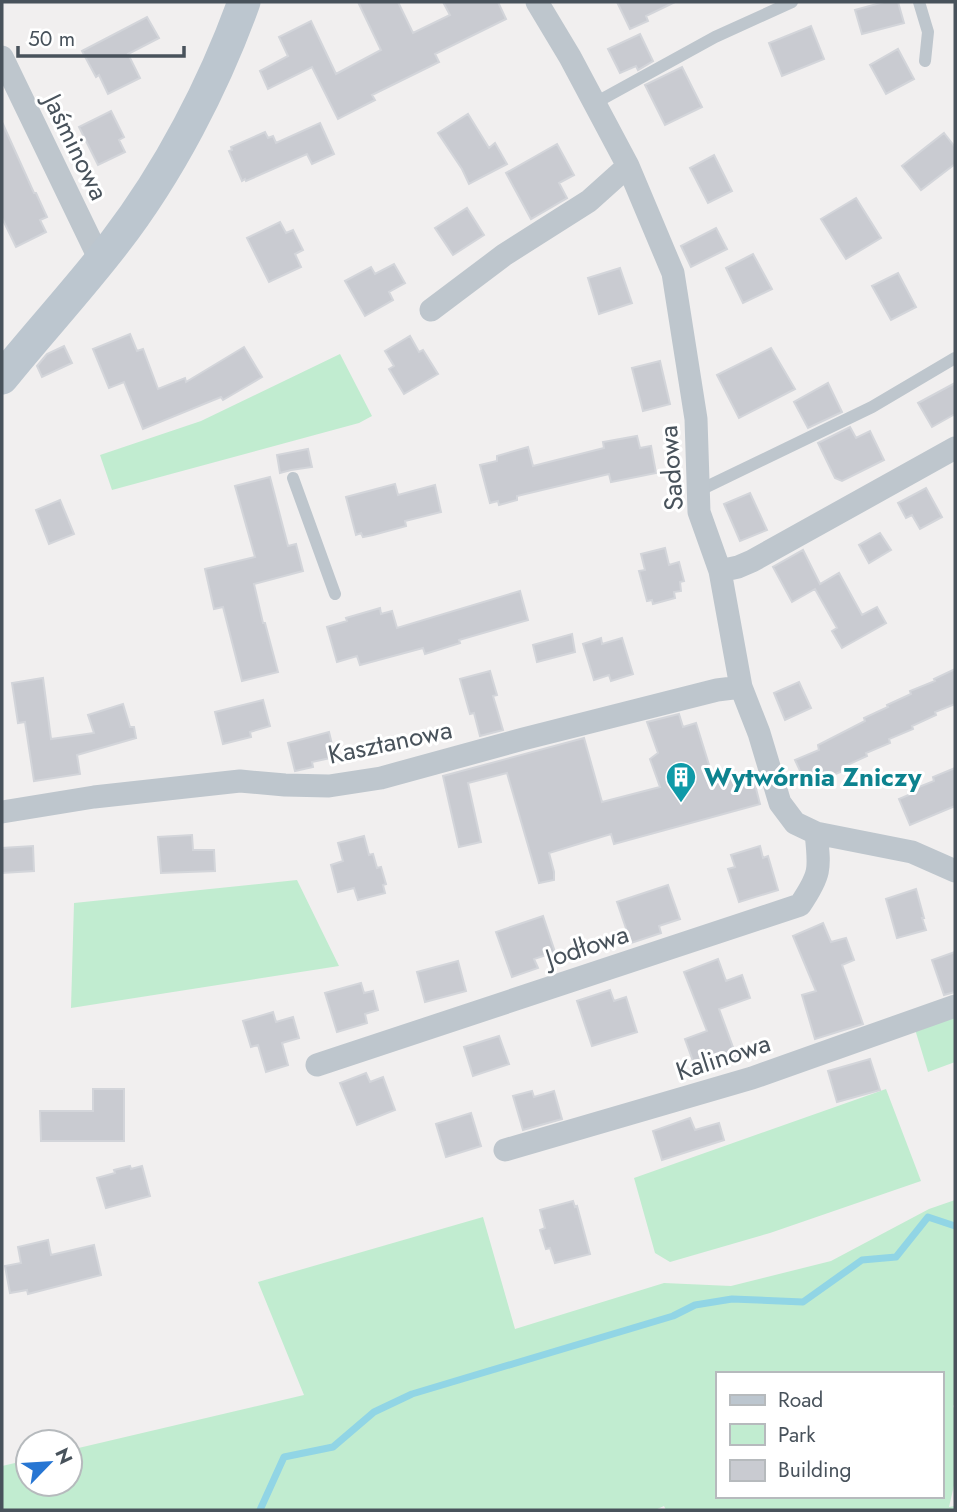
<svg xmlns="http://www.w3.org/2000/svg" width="957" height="1512" font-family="Jost,sans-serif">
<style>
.green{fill:#c1ecd0;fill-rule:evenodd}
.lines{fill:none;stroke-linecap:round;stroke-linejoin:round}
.stream{stroke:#91d5e5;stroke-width:7}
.building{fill:#c9cbd1;stroke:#d3d5da;stroke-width:2}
.lane{stroke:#bec6cd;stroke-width:12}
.street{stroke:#bec6cd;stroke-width:23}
.secondary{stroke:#bcc6cf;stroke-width:33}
.labels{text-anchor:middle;stroke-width:6;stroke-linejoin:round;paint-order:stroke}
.street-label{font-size:26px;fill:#48525b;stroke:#fff}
.culture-label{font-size:26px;font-weight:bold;fill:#0d838f;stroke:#fff;text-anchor:start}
</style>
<rect width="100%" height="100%" fill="#f1efef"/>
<path class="green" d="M340,354L372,416L359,423L112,490L100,455L201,421Z
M297,880L339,966L71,1008L74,903Z
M955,1011V1062L928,1072L914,1026Z
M886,1089L921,1181L770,1233L670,1262L655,1253L634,1178Z
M955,1200V1404L953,1406L955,1410V1481L949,1507L955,1506V1510H666L664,1506L655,1510H2V1466L28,1460V1484H70V1450L304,1395L258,1282L483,1217L515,1329L664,1283L731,1286L831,1261L929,1209ZM717,1374H941V1496H717Z"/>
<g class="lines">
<path class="stream" d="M260,1510L284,1457L333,1447L374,1412L412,1394L673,1316L695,1305L732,1299L803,1302L862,1260L896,1257L928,1217L955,1226"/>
</g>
<path class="building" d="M358,2H398L413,33L450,15L443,2H498L506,19L435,54L439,62L372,95L375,100L338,119L312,67L268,89L260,71L288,56L279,37L311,21L336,74L381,50Z
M617,2H675L646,16L648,21L630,29Z
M884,2H898L904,23L862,34L855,10Z
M147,17L159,38L128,54L140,78L108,94L99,75L96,77L82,51Z
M811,26L824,59L782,76L769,43Z
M640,34L653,61L638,70L636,66L620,73L608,49Z
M898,49L914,79L886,94L870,65Z
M682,67L702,107L665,125L645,85Z
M111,111L124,137L119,140L125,152L98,165L79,127Z
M468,114L489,148L495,143L507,164L469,184L462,169L438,133Z
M2,122L34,193H36L47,217L40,220L46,232L16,247L2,218Z
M320,123L334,154L312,164L307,154L246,181L245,179L242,181L229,151L232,150L231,147L265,132L268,138L273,136L276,143Z
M944,133L955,147V164L921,190L902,166Z
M557,144L574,175L559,183L567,198L531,219L506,173Z
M714,155L732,191L708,203L690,168Z
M856,198L881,238L846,259L821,219Z
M467,208L484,235L453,255L435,228Z
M280,222L286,233L293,230L303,250L295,254L301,267L269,282L247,238Z
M716,228L727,249L691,267L681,246Z
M753,254L772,289L743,303L726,268Z
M394,264L405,283L389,292L393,300L365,316L345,281L371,267L375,274Z
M620,268L632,303L599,314L588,278Z
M898,273L916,307L891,320L872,286Z
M130,334L137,351L143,349L158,389L185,378L186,382L244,347L262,377L223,400L221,397L143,429L124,382L109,388L93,349Z
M410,336L419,352L423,350L438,374L404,394L389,369L394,366L385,351Z
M64,346L72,363L42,377L37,366L47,354Z
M771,348L795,389L739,418L717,375Z
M660,361L670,404L643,411L632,368Z
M828,383L842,412L808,428L794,402Z
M955,383V414L932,427L918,403Z
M850,427L856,438L870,431L884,460L842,481L835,478L818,443Z
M637,436L640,448L651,446L656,473L611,482L609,474L517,496V500L499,505L498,501L490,503L480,465L497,461V456L528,447L533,466L604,448L603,442Z
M308,449L312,467L291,470L280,473L277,455Z
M270,477L288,546L296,544L303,571L254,584L263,623H265L278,672L242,681L223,607L214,609L205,569L255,557L235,486Z
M395,484L398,495L435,485L441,512L405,521L406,526L373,535L363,537L361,533L356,535L346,497Z
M926,488L942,517L920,529L912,515L906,518L898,503Z
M750,493L767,530L740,541L724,504Z
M60,500L74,534L49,544L36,510Z
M880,533L891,550L869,563L859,545Z
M665,548L669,565L679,562L684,581L680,582L681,591L674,592L675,598L653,604L652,600L647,601L639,571L645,570L641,554Z
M803,550L820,584L839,573L862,615L877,607L886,623L842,648L832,631L837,628L815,589L792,602L773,567Z
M520,591L528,620L459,640L460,643L425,654L423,648L360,665L357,656L337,662L327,627L347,621L346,618L380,608L381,614L392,611L397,628Z
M572,634L575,652L537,662L533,645Z
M601,638L602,644L622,638L633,674L611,681L609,675L594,680L583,644Z
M955,669V704L935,712L936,715L912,726L913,729L889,739L890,743L866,753L867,756L843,767L845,770L807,786L795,760L819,750L818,745L865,721L864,718L888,707L887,705L911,694L910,691L935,681L934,679Z
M490,671L497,695L493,696L503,730L480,736L474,713L470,714L460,679Z
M43,678L51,739L94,733L88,715L123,704L130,727H134L136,738L77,755L80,774L34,781L25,722L18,723L12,683Z
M799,682L811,708L785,720L774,693Z
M263,700L270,726L250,732L251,737L223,744L215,712Z
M679,714L683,727L696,723L714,781L740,774L741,776L752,773L760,804L614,844L611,834L549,853L554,872V880L539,883L507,773L468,783L481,842L459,847L443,776L584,738L602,802L660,787L650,759L658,753L647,722Z
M329,732L335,757L312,762L313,767L295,771L288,743Z
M955,768V806L910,825L899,799L911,794L909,791L934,781L933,777Z
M192,835L193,850H214L215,871L161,873L158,837Z
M364,836L369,855L373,854L377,868L381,867L386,884L383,885L385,893L358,900L354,888L338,892L331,865L343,861L338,843Z
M33,846L34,871L2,873V848Z
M760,846L763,858L768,856L778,890L739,902L728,869L735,867L731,855Z
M668,885L680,919L659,926L661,933L631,943L617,902Z
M916,889L924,918H922L926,930L897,938L886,899Z
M543,916L555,952L534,959L538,968L512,977L496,932Z
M823,923L831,942L846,938L854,960L842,965L863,1024L815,1039L802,995L816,991L793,936Z
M955,952V992L944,995L932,960Z
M718,959L726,981L742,975L750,998L719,1009L738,1061L698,1075L685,1039L707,1031L684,972Z
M458,961L466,991L425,1002L417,972Z
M361,983L364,993L373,991L378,1010L365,1014L367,1023L337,1032L325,993Z
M610,990L614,1001L626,997L637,1032L592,1046L577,1001Z
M273,1012L276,1022L293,1017L299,1038L282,1043L288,1065L266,1072L258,1045L251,1047L243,1021Z
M499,1036L509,1064L473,1076L464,1047Z
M870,1059L880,1090L837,1102L828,1071Z
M366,1073L370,1082L383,1077L395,1110L357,1125L340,1083Z
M93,1089H124V1141H41L40,1111H93Z
M532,1091L534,1097L554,1091L562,1119L523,1130L513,1096Z
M471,1113L481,1146L446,1157L436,1124Z
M690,1118L695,1130L719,1123L724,1140L662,1160L653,1131Z
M130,1166L131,1169L142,1166L150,1196L106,1208L97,1178L115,1173L114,1170Z
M573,1201L575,1207L577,1206L590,1254L555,1263L550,1248L546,1249L540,1230L545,1228L540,1210Z
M48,1240L51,1255L94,1245L101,1275L28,1294L27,1290L10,1293L5,1266L21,1263L18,1247Z"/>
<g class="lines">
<path class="lane" d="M919,2L928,32L925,61
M595,103L715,37L792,2
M293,478L335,594
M698,491L872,407L955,358"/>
<path class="street" d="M537,2L570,57L628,166L673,273L696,419L699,512L720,571L741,687L759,733L780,803L795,823L816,833L912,852L955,871
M2,57L100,260
M431,310L504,255L589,201L628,166
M720,571L738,567L752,561L955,448
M2,812L94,797L240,781L285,785L329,786L381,778L523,739L717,690L741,687
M317,1065L800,905C821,874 820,869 816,833
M505,1150L752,1078L955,1006"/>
<path class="secondary" d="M2,378C39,332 79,289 115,242C169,172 214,85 244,2"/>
</g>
<defs>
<g id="building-pin" transform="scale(1.575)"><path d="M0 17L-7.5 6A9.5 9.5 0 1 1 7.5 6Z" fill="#0f9aa8" stroke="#fff"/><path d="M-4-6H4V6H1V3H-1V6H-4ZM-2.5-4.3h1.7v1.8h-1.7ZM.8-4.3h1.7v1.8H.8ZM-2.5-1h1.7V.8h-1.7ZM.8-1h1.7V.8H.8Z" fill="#fff"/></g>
</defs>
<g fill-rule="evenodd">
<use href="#building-pin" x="681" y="777"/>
</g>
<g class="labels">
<g class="street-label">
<text transform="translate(76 147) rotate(64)" y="9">Jaśminowa</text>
<text transform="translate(671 468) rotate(-94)" y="9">Sadowa</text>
<text transform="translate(390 742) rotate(-12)" y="9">Kasztanowa</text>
<text transform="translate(587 946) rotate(-18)" y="9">Jodłowa</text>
<text transform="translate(723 1057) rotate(-18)" y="9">Kalinowa</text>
</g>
<g class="culture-label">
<text x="704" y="786">Wytwórnia Zniczy</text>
</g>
</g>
<rect width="957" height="1512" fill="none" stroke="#48525b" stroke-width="7"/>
<rect x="716" y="1372" width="228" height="126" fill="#ffffff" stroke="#b6babd" stroke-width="2"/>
<rect x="730" y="1395" width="35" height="10" fill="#bcc6cf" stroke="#b6babd" stroke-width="2"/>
<text x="778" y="1407" font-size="21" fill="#48525b">Road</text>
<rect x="730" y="1424" width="35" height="21" fill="#c1ecd0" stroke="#b6babd" stroke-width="2"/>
<text x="778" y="1442" font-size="21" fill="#48525b">Park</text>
<rect x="730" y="1460" width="35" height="21" fill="#c9cbd1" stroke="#b6babd" stroke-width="2"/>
<text x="778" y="1477" font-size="21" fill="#48525b">Building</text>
<g transform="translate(49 1463) rotate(65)"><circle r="33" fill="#ffffff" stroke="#b6babd" stroke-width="2"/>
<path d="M0-5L12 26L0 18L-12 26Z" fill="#2776d3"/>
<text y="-10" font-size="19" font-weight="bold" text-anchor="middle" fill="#48525b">N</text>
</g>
<path d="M18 46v10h166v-10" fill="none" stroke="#48525b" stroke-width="3.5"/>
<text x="28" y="46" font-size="21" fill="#48525b" stroke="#ffffff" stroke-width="5" paint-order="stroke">50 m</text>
</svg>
